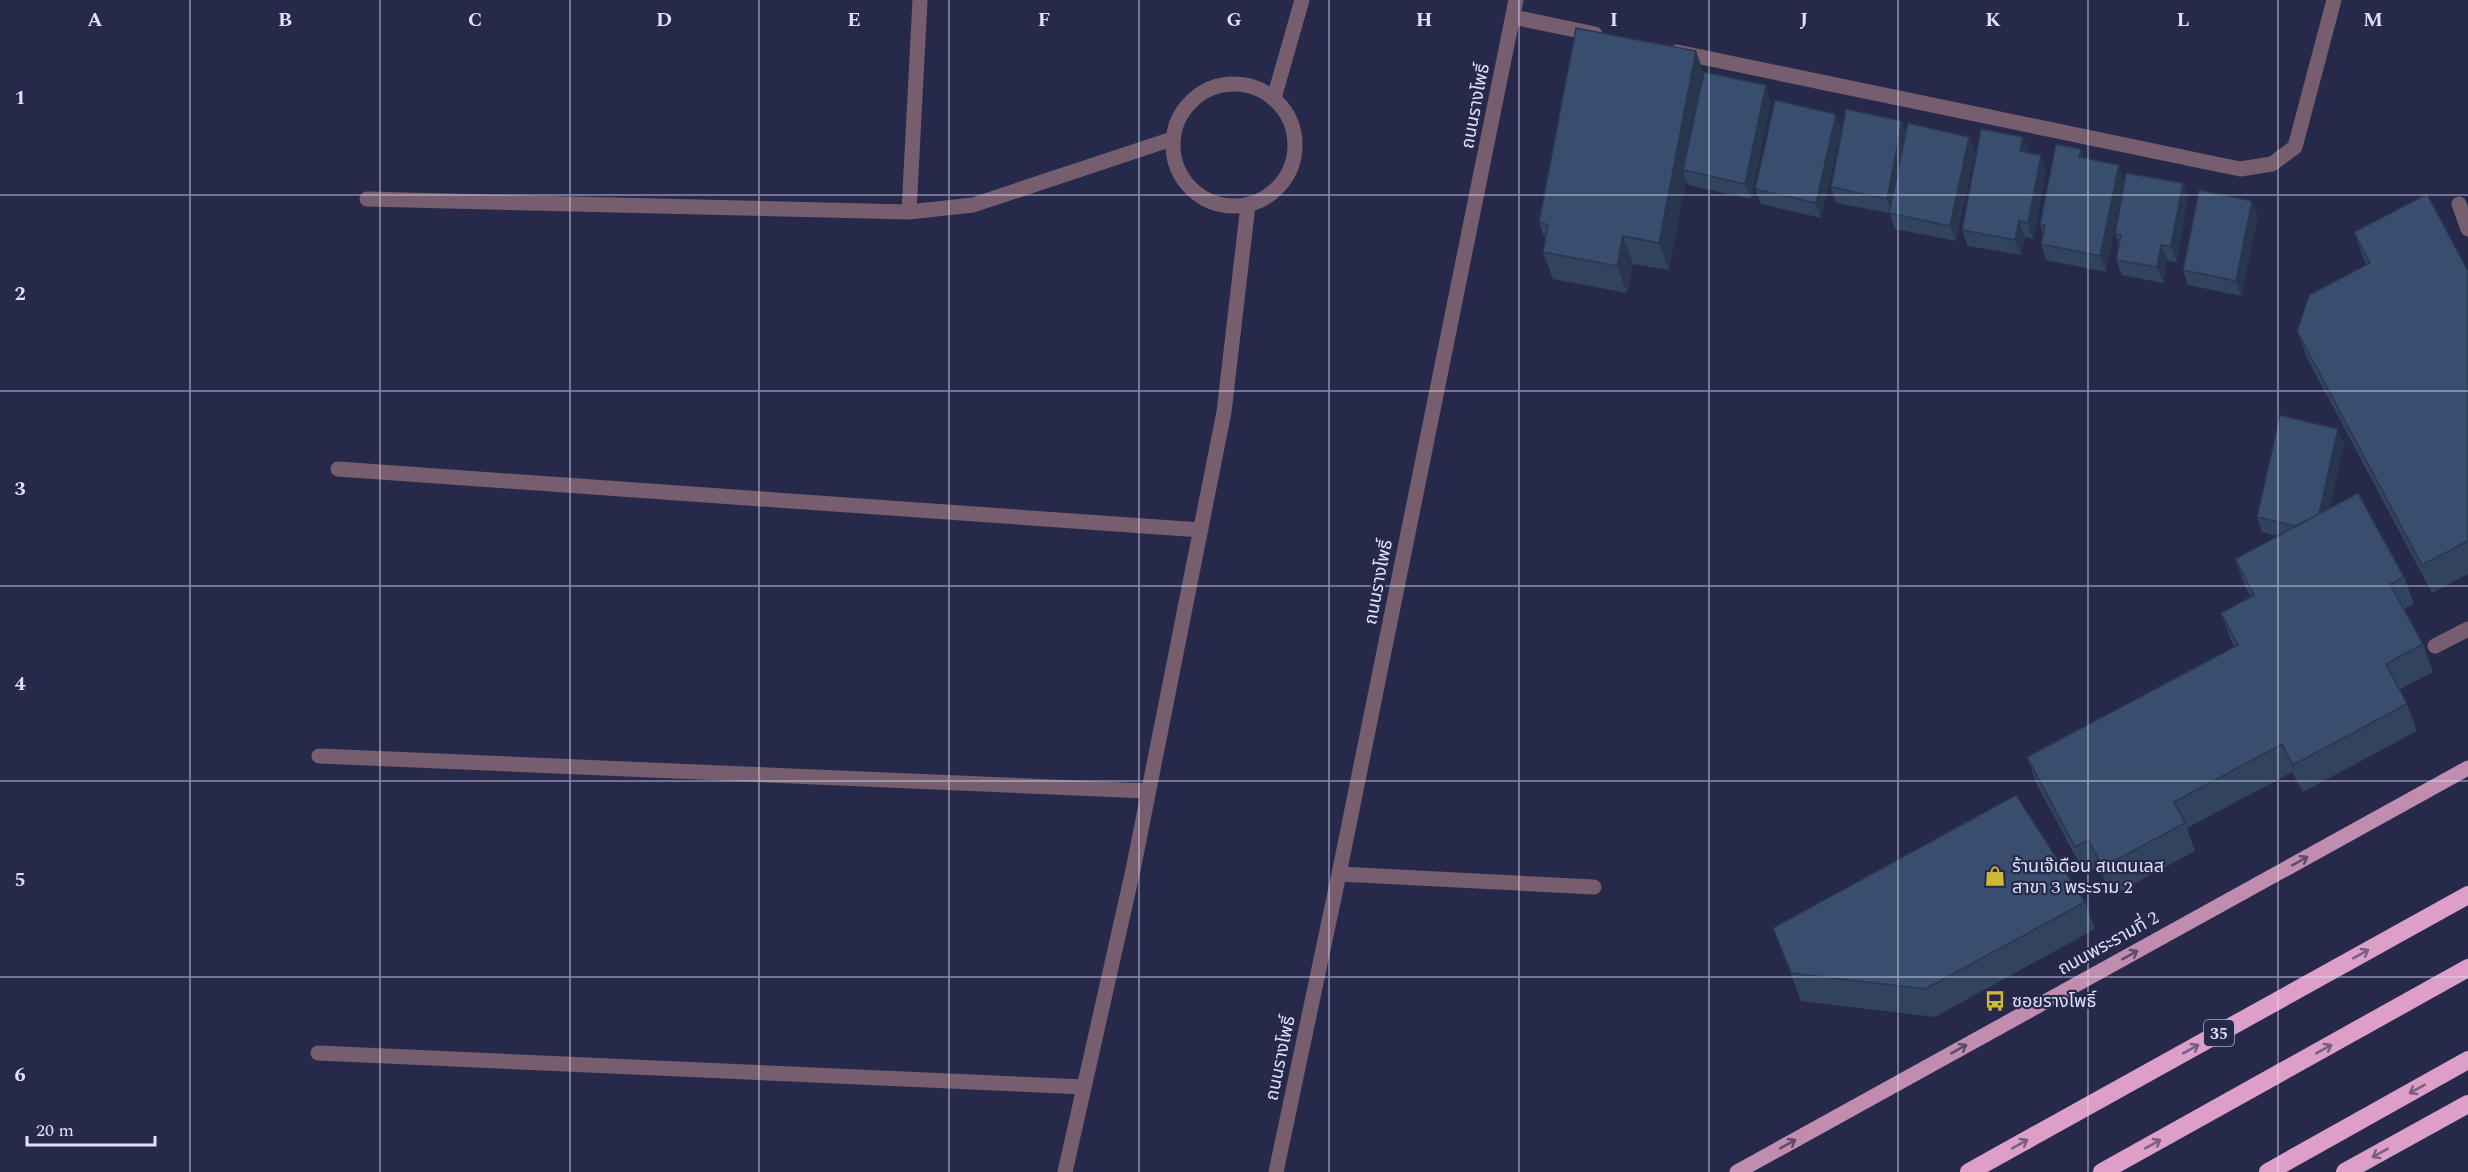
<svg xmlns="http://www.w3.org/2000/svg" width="2468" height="1172" font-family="Spectral,'Noto Sans Thai',serif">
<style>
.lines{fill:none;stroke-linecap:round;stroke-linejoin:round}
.minor{stroke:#775e6e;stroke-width:15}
.major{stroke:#c08dae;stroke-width:15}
.highway{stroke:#dd9fc8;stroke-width:18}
.wall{fill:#31435f}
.shaded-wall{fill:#28374e}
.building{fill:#394e6f;stroke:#28374e;stroke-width:1.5}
.oneway{stroke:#5d4c6e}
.oneway2{stroke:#795e83}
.grid{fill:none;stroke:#dee1f7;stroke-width:1.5;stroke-opacity:0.55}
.labels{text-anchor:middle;stroke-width:4.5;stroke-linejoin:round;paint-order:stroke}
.shield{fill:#27294b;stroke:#a7aac3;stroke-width:1.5}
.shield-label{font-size:16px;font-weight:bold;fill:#dee1f7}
.street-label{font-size:18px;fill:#dee1f7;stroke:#27294b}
.poi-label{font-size:18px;fill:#dee1f7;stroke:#27294b;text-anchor:start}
.grid-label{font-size:20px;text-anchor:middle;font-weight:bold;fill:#dee1f7;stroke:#27294b;stroke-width:4.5;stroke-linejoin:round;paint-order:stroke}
</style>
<rect width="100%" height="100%" fill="#27294b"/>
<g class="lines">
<path class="minor" d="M1513,17L1595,34
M1677,52L2240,169L2272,164L2295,147L2334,0
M1173 145a61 61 0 1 1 122 0a61 61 0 1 1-122 0Z
M1274,98L1302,0
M367,199L909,212L973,205L1172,139
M2459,204L2468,229
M909,212L920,0
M338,469L1201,530
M2435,646L2468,629
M319,756L1148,791
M1339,874L1594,887
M318,1053L1084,1087
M1065,1172L1133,870L1224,412L1248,205
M1276,1172L1339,874L1516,0"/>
<path class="major" d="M1737,1172L2468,768"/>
<path class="highway" d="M1969,1172L2468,895
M2102,1172L2468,968
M2268,1172L2468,1060
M2345,1172L2468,1104"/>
</g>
<path class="wall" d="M1704,73L1771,101L1751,199L1688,185L1686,180L1669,270L1633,264L1627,293L1553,279L1543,252L1545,240L1539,222Z
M1836,114L1841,129L1821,218L1761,204L1755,189Z
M1906,132L1975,152L1956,241L1895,229L1889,213L1836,203L1831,187Z
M2023,137L2029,153L2046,171L2033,239L2025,237L2021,255L1968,246L1962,230Z
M2084,158L2124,180L2106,272L2046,260L2041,244L2043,233L2040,224Z
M2183,183L2188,198L2177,262L2167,260L2163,283L2122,275L2116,260L2119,245L2115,234Z
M2258,216L2241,296L2188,285L2183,270Z
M2354,232L2468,271V574L2432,593L2307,358L2297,331L2366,265Z
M2344,444L2329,508L2404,577L2414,604L2404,609L2423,644L2433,672L2400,689L2407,704L2417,731L2303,792L2292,772L2187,828L2195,851L2113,895L2098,867L2085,874L2037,785L2027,757L2234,647L2231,640L2221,613L2251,597L2245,586L2235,559L2278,536L2262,532L2257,517Z
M2085,902L2095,929L1935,1017L1801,1001L1773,928Z"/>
<path class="shaded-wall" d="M1696,51L1706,79L1683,170L1686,180L1669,270L1659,243Z
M1766,85L1771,101L1751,199L1745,184Z
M1836,114L1841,129L1821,218L1816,203Z
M1902,121L1908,136L1893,214L1887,199Z
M1969,137L1975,152L1956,241L1950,226Z
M2023,137L2029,152L2026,167L2020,151Z
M2081,149L2087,164L2079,157Z
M2041,155L2046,171L2033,239L2028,223Z
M2119,165L2124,180L2106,272L2100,256Z
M2183,183L2188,198L2177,262L2171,246Z
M2252,201L2258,216L2241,296L2236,281Z
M2019,221L2025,237L2021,255L2015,240Z
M1623,236L1633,264L1627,293L1617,266Z
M2161,245L2167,260L2163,283L2157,267Z
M2338,429L2344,444L2321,546L2315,531Z"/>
<path class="building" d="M1576,28L1696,51L1659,243L1623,236L1617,266L1543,252L1548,225L1539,222Z
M1704,72L1766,85L1745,184L1683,170Z
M1775,100L1836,114L1816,203L1755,189Z
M1846,109L1902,121L1887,199L1831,187Z
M1908,123L1969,137L1950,226L1889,213Z
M1981,129L2023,137L2020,151L2041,155L2028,223L2019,221L2015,240L1962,230Z
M2056,144L2081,149L2079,157L2119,165L2100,256L2041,244L2045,225L2040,224Z
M2126,173L2183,183L2171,246L2161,245L2157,267L2116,260L2121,235L2115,234Z
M2199,190L2252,201L2236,281L2183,270Z
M2427,194L2468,271V541L2422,565L2297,331L2309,295L2370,263L2354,232Z
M2280,415L2338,429L2319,514L2296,526L2257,517Z
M2358,493L2404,577L2390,584L2423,644L2386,664L2407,704L2293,765L2282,744L2174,802L2185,823L2103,867L2088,840L2075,847L2027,757L2238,645L2221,613L2254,595L2235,559Z
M2016,795L2085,902L1925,989L1791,973L1773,928Z"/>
<defs><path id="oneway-shaft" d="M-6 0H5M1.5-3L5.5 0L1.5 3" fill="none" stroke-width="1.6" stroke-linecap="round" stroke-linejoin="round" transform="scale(1.5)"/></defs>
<g class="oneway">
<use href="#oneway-shaft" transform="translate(2300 861) rotate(-29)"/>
<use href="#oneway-shaft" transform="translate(2130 955) rotate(-29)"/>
<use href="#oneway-shaft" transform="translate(1959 1049) rotate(-29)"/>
<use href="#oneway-shaft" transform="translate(1788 1144) rotate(-29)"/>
</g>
<g class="oneway2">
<use href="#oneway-shaft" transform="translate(2361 954) rotate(-29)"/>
<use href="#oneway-shaft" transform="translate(2191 1049) rotate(-29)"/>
<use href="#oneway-shaft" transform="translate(2324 1049) rotate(-29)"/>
<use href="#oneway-shaft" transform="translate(2417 1089) rotate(151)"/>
<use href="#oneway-shaft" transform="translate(2020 1144) rotate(-29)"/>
<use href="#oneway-shaft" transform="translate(2153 1144) rotate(-29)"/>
<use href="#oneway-shaft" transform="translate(2380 1153) rotate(151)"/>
</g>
<path class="grid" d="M190,0V1172M380,0V1172M570,0V1172M759,0V1172M949,0V1172M1139,0V1172M1329,0V1172M1519,0V1172M1709,0V1172M1898,0V1172M2088,0V1172M2278,0V1172M0,195H2468M0,391H2468M0,586H2468M0,781H2468M0,977H2468"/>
<defs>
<g id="shop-bare" transform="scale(1.62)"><path d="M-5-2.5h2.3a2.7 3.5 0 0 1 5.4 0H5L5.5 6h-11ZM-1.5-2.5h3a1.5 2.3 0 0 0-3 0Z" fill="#cdb938" stroke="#27294b" stroke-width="2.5" paint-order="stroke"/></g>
<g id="bus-bare" transform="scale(1.62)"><path d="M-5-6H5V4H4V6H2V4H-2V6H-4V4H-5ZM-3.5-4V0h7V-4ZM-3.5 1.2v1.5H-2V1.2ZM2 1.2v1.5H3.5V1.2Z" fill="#cdb938" stroke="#27294b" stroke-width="2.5" paint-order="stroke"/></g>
</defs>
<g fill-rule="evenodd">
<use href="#shop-bare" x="1995" y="876"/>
<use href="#bus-bare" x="1995" y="1001"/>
</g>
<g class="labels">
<rect class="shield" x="2204" y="1020" width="30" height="26" rx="4.5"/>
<g class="shield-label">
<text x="2219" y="1039">35</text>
</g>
<g class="street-label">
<text transform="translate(1475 106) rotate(-79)" y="6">ถนนรางโพธิ์</text>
<text transform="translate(1378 582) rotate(-79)" y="6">ถนนรางโพธิ์</text>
<text transform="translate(2108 943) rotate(-29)" y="6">ถนนพระรามที่ 2</text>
<text transform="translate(1280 1058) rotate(-78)" y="6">ถนนรางโพธิ์</text>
</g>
<g class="poi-label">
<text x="2012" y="872">ร้านเจ๊เดือน สแตนเลส<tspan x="2012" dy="21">สาขา 3 พระราม 2</tspan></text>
<text x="2012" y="1007">ซอยรางโพธิ์</text>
</g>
</g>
<g class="grid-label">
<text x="95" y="26">A</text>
<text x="285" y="26">B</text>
<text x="475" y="26">C</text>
<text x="664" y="26">D</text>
<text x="854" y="26">E</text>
<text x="1044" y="26">F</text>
<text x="1234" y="26">G</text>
<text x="1424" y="26">H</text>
<text x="1614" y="26">I</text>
<text x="1804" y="26">J</text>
<text x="1993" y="26">K</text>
<text x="2183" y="26">L</text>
<text x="2373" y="26">M</text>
<text x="20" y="104">1</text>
<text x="20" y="300">2</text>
<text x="20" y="495">3</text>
<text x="20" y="690">4</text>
<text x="20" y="886">5</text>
<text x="20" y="1081">6</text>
</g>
<path d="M27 1136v9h128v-9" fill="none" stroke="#dee1f7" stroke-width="3"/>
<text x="36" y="1136" font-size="18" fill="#dee1f7" stroke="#27294b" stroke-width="4.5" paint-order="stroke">20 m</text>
</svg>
